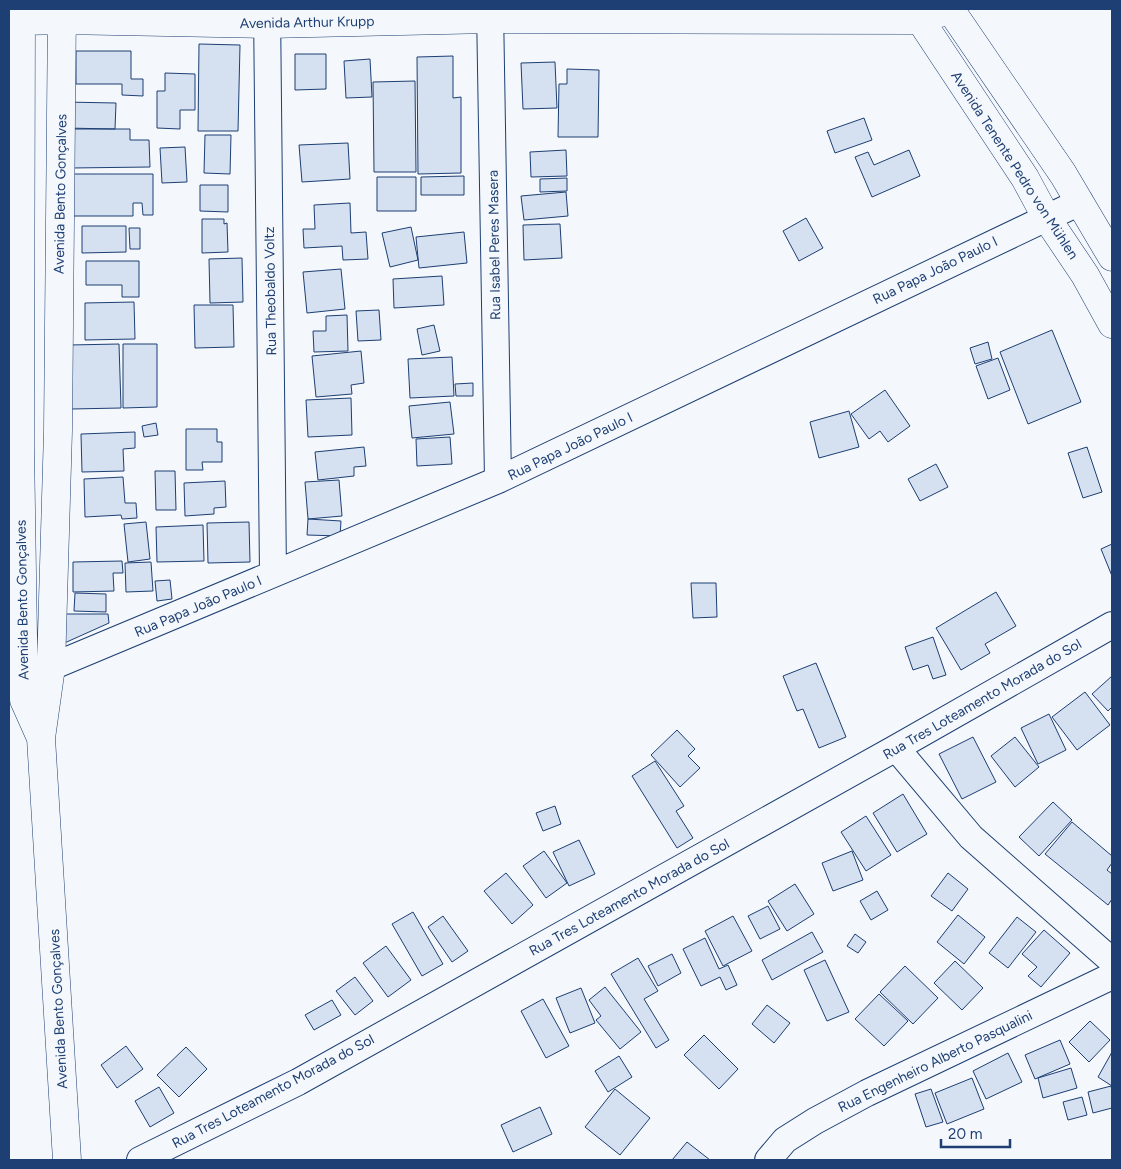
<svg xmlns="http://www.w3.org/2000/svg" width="1121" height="1169" font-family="Figtree,sans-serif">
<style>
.building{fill:#d5e0f0;stroke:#1d3f73}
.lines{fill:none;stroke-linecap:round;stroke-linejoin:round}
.minor-casing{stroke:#1d3f73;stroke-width:28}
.major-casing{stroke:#1d3f73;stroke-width:29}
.minor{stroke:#f4f7fb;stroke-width:26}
.major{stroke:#f4f7fb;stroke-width:28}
.labels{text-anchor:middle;stroke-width:4;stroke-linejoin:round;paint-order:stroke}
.street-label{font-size:14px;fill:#1d3f73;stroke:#f4f7fb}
</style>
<rect width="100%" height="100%" fill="#f4f7fb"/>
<path class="building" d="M199,44L240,45L238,131H198Z
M76,51H131V79H143V96L122,95V84H76Z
M295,54H326V89L295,90Z
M453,56V98L461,97V173L418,174L417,57Z
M370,59L372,97L346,98L344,61Z
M555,62L557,108L523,109L521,63Z
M567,69L599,70L598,137H558L559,84H567Z
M165,73L195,74V110H180V129L157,128V91H165Z
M415,81L416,172H374L373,82Z
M64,102L116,103L115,129L64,128Z
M864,118L872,140L835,153L827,131Z
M71,129H130V140H149L150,167L71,168Z
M205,135H231L230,174L204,173Z
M348,143L350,179L302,182L299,145Z
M185,147L187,182L162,183L160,148Z
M566,150L567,176L531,177L530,152Z
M909,150L920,176L872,197L855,157L868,152L874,165Z
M66,174H153V215H143L142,203H133V216H66Z
M464,176V195H421V177Z
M377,177H416V211H377Z
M567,178V191L540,192V179Z
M200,185H228V212L200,211Z
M566,192L568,216L524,220L521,196Z
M350,203L351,233L366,232L368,259L343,260L342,246L304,248L303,229H315L314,205Z
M806,218L823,248L799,261L783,231Z
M202,219H224V224L227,223L228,252L202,253Z
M560,224L562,258L524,260L523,225Z
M82,226H126V252L82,253Z
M411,227L418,260L390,267L382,233Z
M129,228H140V249H130Z
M464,232L467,263L419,268L416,237Z
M242,258L243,302L210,303L209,259Z
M86,261H139V297H122V285H86Z
M341,269L345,309L307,313L303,272Z
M442,276L444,305L394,308L393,279Z
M134,302L135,339L85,340V303Z
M194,305H233L234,347L195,348Z
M379,310L381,340L358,341L356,311Z
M347,315L348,351L314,352L313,331H326V316Z
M434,325L440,351L422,355L417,329Z
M1052,330L1081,402L1028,424L1000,352Z
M988,342L992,359L975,364L970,348Z
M119,344L121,408L71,409L69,345Z
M123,344H157V407L123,408Z
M361,351L364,383L351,385L352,394L316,397L312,356Z
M452,357L454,396L410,398L408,359Z
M998,358L1010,390L988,399L976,366Z
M473,383V396H456L455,384Z
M885,390L910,426L888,442L880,431L869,439L851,414Z
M351,398L352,435L308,437L306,400Z
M450,402L454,434L412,438L409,406Z
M849,411L859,447L819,458L810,422Z
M156,423L158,435L144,437L142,426Z
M186,429H217V442H222V462H202L203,470H186Z
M135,432V448L123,449L124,471L82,472L81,434Z
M450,437L452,464L417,466L416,439Z
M364,447L366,466L354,467V476L318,480L315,452Z
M1087,447L1102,492L1083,498L1068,453Z
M936,464L948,487L920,501L908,479Z
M155,471H175L176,510H156Z
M123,477L125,503H136L137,518L122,519L121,515L85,517L84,479Z
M339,480L342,516L308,519L305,482Z
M225,481L226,507L214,508V514L185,516L184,483Z
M308,519L341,521L340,536L307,535Z
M146,522L150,559L128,562L124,524Z
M249,522L250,562L208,563L207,523Z
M203,525L204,561L157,562L156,527Z
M1112,544V576L1101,549Z
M122,561L123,573H113L114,591L73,592V562Z
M151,562L153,591L126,592L125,563Z
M170,580L172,599L157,601L155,581Z
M691,583H716L717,617L693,618Z
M996,592L1016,626L985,644L990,653L961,670L936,628Z
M75,593L106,594V612L74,611Z
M59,614H108L109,623L60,645Z
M933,637L946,675L933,679L928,665L913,670L905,647Z
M816,663L846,737L819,748L803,709L797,711L783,676Z
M1112,676V707L1108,711L1092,694Z
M1085,692L1110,725L1077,750L1052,717Z
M1049,714L1066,750L1038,764L1021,728Z
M677,730L695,749L688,756L700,768L680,787L651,755Z
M973,737L996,782L962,799L939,754Z
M1015,737L1039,767L1015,787L991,756Z
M655,761L684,806L676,811L693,838L677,848L632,776Z
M903,794L927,834L897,852L873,813Z
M1053,802L1072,820L1039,856L1019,837Z
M555,806L561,824L543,831L536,813Z
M866,816L891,855L866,871L841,832Z
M1072,822L1112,856V863L1107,870L1112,874V899L1108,905L1045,854Z
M579,840L595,874L569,886L553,852Z
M544,851L567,883L546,898L523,866Z
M852,851L863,880L833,891L822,863Z
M506,873L533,905L512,924L484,891Z
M948,873L968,889L952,911L931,896Z
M795,884L814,914L787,931L768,901Z
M877,891L888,910L871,920L860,901Z
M768,906L780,929L760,939L748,916Z
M413,912L443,964L422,976L392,924Z
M958,915L985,937L964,964L937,942Z
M443,916L468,951L452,962L428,927Z
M733,916L752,951L723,966L705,931Z
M1017,917L1036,932L1008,968L989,953Z
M1044,930L1070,953L1041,987L1028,976L1037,967L1022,954Z
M812,932L823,952L772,980L762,960Z
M855,934L866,942L858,953L847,946Z
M705,938L719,969L728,965L737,985L726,990L720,977L701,986L683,949Z
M386,946L411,980L388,997L363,963Z
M672,954L681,973L658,986L648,966Z
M638,958L658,991L644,999L669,1040L656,1048L611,974Z
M825,960L849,1012L827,1021L804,970Z
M955,961L983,988L962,1010L934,983Z
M905,966L938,998L913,1024L880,992Z
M355,977L373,1001L355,1015L336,991Z
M605,987L641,1032L620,1049L596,1020L601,1016L589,1000Z
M581,988L595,1023L570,1033L556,998Z
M879,994L908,1021L884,1046L855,1019Z
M543,999L569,1046L546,1058L521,1011Z
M332,1000L341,1015L314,1030L305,1015Z
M767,1005L790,1023L774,1043L752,1024Z
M1090,1021L1110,1040L1089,1062L1069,1042Z
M704,1035L738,1069L719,1089L684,1055Z
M1060,1040L1070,1064L1035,1079L1025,1055Z
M126,1046L143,1069L117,1088L101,1065Z
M186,1047L207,1069L179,1097L157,1075Z
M1112,1052V1086L1098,1077Z
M1008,1053L1022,1082L986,1099L973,1071Z
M619,1056L632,1077L608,1092L595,1071Z
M1071,1068L1077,1088L1043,1098L1038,1078Z
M972,1078L984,1109L947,1124L935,1093Z
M1111,1086L1112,1091V1108L1093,1113L1088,1092Z
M159,1087L174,1113L150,1127L135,1101Z
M615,1089L650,1118L620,1155L585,1127Z
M931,1089L943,1122L926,1127L915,1094Z
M1082,1097L1087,1115L1068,1120L1063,1102Z
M540,1107L552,1134L513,1152L501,1125Z
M687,1142L710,1160H672Z"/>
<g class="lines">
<g class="minor-casing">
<path id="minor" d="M267,9L273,574
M490,9L498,480
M51,667L498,480L1080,202
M896,748L971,837L1112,961
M140,1160L298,1082L896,748L1112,625
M768,1160L785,1140L815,1121L867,1093L1112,976"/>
</g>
<g class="major-casing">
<path id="major" d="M21,9L20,446L24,700L41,738
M62,9L58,431L51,667L41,738L67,1160
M913,9L1025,178L1046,217L1085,275L1112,324
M950,9L1063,174L1112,257
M22,21L62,20L268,24L490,19L920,20L950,9"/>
</g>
<use href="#minor" class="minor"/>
<use href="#major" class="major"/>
</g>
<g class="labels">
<g class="street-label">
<text transform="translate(307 22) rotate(-1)" y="5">Avenida Arthur Krupp</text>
<text transform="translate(1015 165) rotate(57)" y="5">Avenida Tenente Pedro von Mühlen</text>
<text transform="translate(60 194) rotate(-89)" y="5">Avenida Bento Gonçalves</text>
<text transform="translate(494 245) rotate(-91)" y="5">Rua Isabel Peres Masera</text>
<text transform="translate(935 270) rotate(-26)" y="5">Rua Papa João Paulo I</text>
<text transform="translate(270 291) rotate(-91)" y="5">Rua Theobaldo Voltz</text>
<text transform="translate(570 446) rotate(-26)" y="5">Rua Papa João Paulo I</text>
<text transform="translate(22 600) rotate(-91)" y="5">Avenida Bento Gonçalves</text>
<text transform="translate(198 606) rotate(-23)" y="5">Rua Papa João Paulo I</text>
<text transform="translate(982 699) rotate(-30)" y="5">Rua Tres Loteamento Morada do Sol</text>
<text transform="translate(629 897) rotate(-29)" y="5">Rua Tres Loteamento Morada do Sol</text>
<text transform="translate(58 1009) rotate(-93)" y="5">Avenida Bento Gonçalves</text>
<text transform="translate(935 1061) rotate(-26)" y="5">Rua Engenheiro Alberto Pasqualini</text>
<text transform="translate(273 1091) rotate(-28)" y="5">Rua Tres Loteamento Morada do Sol</text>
</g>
</g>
<rect width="1121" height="1169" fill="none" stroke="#1d3f73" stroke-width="20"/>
<path d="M941 1139v8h69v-8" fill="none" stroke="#1d3f73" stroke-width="2.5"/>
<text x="948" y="1139" font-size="15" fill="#1d3f73" stroke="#f4f7fb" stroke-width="4" paint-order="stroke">20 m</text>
</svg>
